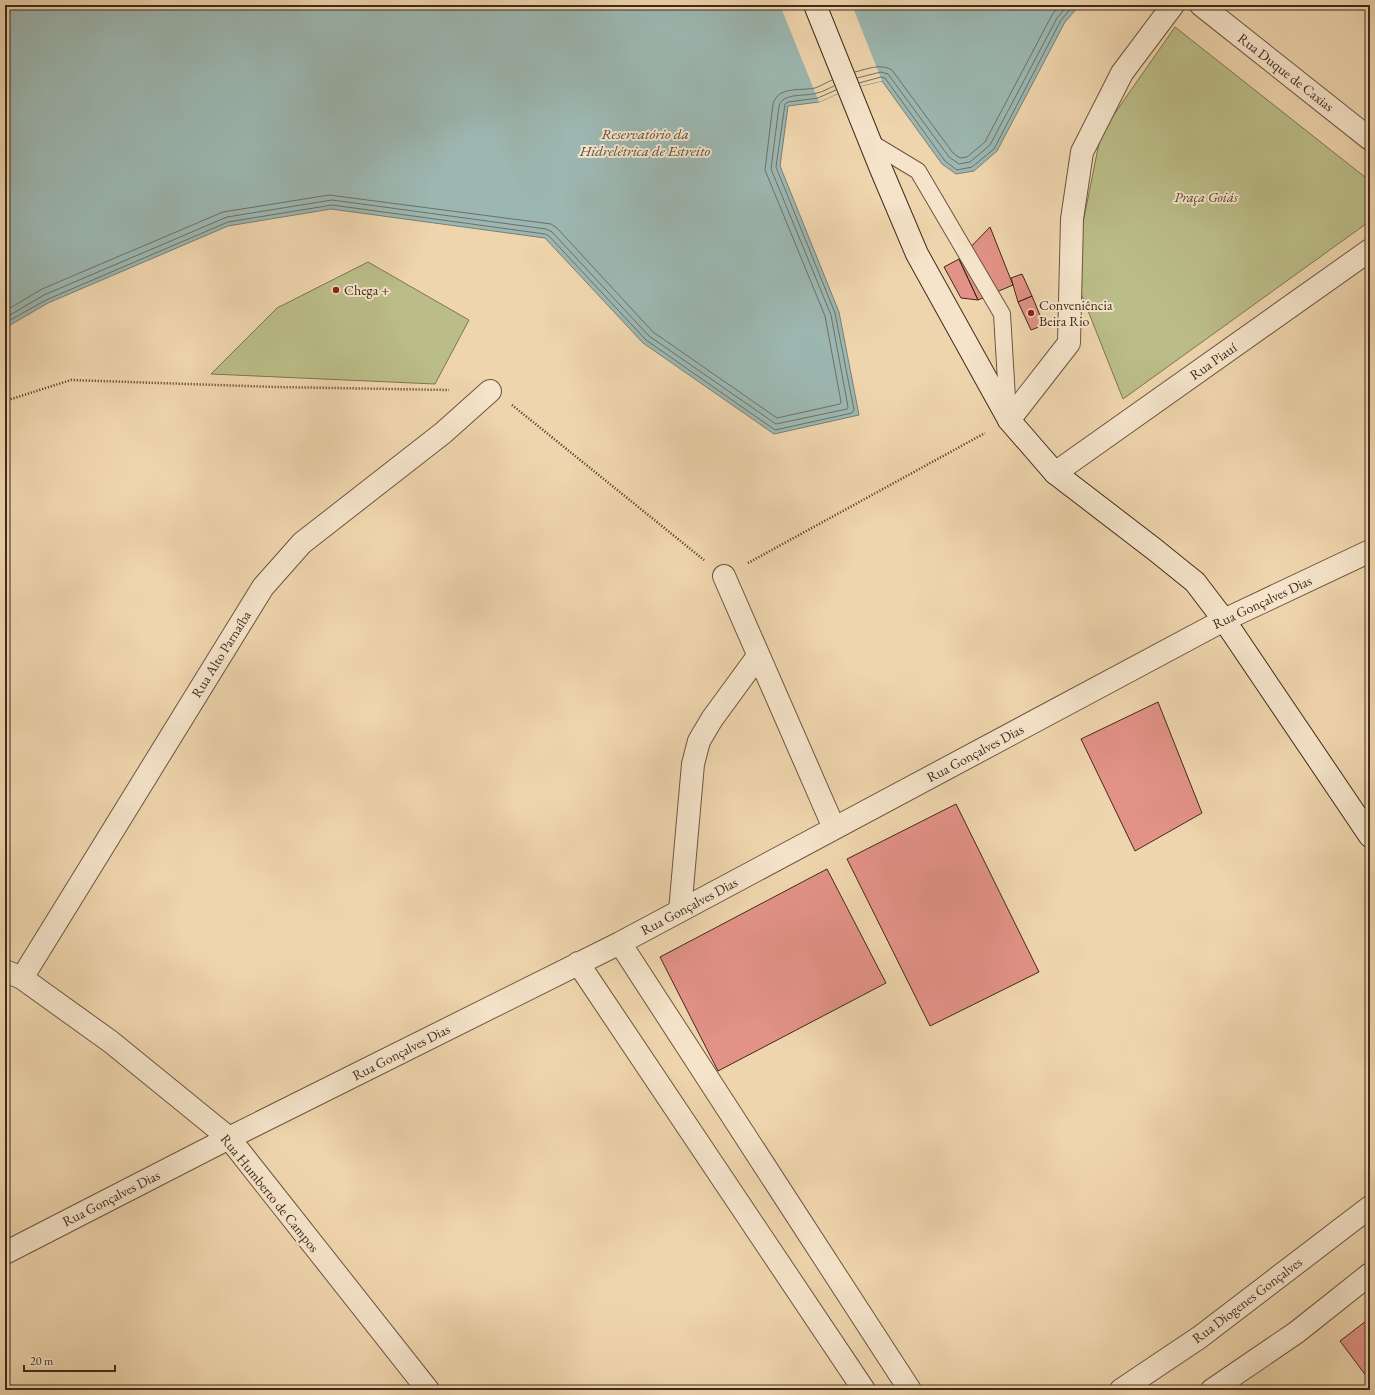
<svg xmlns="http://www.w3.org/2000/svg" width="1375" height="1395" font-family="'EB Garamond',serif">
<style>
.green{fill:#bbbd88;stroke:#7e7452}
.water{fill:#9cb7b1;stroke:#777f75}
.pier{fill:#efd5ad}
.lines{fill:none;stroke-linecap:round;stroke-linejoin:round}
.shore{stroke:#6e7066;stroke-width:1}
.building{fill:#e29287;stroke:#402a1b}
.service-casing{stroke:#6c5540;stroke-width:18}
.minor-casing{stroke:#6c5540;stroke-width:24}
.secondary-casing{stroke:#402a1b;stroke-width:24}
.path{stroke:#402a1b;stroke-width:2.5;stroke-dasharray:1 2;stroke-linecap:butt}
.service{stroke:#f5e4ca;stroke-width:16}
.minor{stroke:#f5e4ca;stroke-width:22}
.secondary{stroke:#f5e4ca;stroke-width:22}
.poi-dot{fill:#8f2418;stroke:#f5e4ca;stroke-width:1.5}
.labels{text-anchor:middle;stroke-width:4;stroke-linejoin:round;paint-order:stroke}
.street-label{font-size:14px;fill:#402a1b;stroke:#f5e4ca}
.park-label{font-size:14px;font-style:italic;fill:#594731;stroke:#f5e4ca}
.poi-label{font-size:14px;fill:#402a1b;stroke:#f5e4ca;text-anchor:start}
.water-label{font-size:15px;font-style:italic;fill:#574d40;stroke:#f5e4ca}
</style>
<rect width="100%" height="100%" fill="#efd5ad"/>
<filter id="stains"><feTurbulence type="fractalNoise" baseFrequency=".005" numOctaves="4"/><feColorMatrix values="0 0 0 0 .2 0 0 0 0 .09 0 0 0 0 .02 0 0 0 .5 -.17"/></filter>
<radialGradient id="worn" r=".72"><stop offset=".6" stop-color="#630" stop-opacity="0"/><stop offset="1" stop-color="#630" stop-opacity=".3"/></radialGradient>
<path class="green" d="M1175,27L1370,181V221L1123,399L1073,273L1101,133Z
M368,262L469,320L435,384L211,374L277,308Z"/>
<path class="water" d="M5,5H1080L1065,22L997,151L974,171L956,174L942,164L882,81L848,89L819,102L788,106L780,166L839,312L859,415L774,434L643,343L545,238L331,209L228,226L48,303L5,328Z"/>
<path class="pier" d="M780,5H852L882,81L848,89L819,102Z"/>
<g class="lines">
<path class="shore" d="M855,72C867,69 881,63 892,70L953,153L960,158L967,157L985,142L1052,15L1060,5
M857,78L881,72L888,74L949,157L959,164L970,162L990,145L1057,18L1068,5
M859,83L881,77L885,78L945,161L957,170L972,167L994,149L1061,20L1074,5
M5,311L42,289L223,212L329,195L551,224L557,228L653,332L777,418L840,404L841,402L825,316L765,170L773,104C778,86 800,91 815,88C821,86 827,82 832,80
M5,318L44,295L227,217L332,200L546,229L552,232L649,336L776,424L847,409L848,407L831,315L771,169L779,106C783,92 805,97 817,93C823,92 829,88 834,86
M5,323L46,300L228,222L332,205L545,234L549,236L646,340L775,430L852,413L854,410L835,313L776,167L785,104L788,102L818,98L836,90"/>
</g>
<path class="building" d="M990,227L1013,285L978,300L959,259Z
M959,259L978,300L961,298L944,267Z
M1022,274L1032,296L1018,302L1011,278Z
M1032,296L1044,325L1031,330L1018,302Z
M1158,702L1202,813L1135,851L1081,739Z
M956,804L1039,972L930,1026L847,859Z
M827,869L886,983L718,1071L660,957Z
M1370,1318V1381L1340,1341Z"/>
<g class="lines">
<g class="service-casing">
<path id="service" d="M870,142L918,171L1002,314L1008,415"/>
</g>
<g class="minor-casing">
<path id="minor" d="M1201,5L1370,139
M1009,420L1069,343L1072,219L1082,152L1122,73L1173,5
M1055,473L1370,250
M724,576L834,828
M680,911L693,764L699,741L712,719L758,656
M620,943L910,1390
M578,963L864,1390
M5,971L22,978L111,1042L229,1138L428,1390
M22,978L263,587L302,543L443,433L490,391
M5,1253L229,1138L620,943L1224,620L1370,551
M1121,1390L1200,1337L1370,1207
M1212,1390L1297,1332L1370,1274"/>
</g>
<g class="secondary-casing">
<path id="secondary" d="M815,5L881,169L917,254L1009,420L1055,473L1154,549L1195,582L1224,620L1370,836"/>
</g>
<path class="path" d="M5,401L71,380L276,387L449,390
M512,405L704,560
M748,563L985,433"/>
<use href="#service" class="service"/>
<use href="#minor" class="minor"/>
<use href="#secondary" class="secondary"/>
</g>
<g class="poi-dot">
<circle cx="336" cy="290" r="4"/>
<circle cx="1031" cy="313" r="4"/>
</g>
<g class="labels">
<g class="street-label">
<text transform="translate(1286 72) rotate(38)" y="5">Rua Duque de Caxias</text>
<text transform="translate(1213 361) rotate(-35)" y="5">Rua Piauí</text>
<text transform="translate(1262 602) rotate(-25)" y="5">Rua Gonçalves Dias</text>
<text transform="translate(221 654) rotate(-58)" y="5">Rua Alto Parnaíba</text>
<text transform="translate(975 753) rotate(-28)" y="5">Rua Gonçalves Dias</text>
<text transform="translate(689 906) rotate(-28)" y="5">Rua Gonçalves Dias</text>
<text transform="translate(401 1052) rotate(-27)" y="5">Rua Gonçalves Dias</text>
<text transform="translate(270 1193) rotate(51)" y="5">Rua Humberto de Campos</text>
<text transform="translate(111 1198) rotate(-27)" y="5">Rua Gonçalves Dias</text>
<text transform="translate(1247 1300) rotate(-37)" y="5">Rua Diogenes Gonçalves</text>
</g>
<g class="park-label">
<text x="1206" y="202">Praça Goiás</text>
</g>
<g class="poi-label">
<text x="344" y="295">Chega +</text>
<text x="1039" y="310">Conveniência<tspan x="1039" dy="16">Beira Rio</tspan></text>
</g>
<g class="water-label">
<text x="645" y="139">Reservatório da<tspan x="645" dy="17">Hidrelétrica de Estreito</tspan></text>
</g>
</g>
<rect width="1375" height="1395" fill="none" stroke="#efd5ad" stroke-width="20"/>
<rect x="6" y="6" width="1363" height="1383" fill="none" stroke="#402a1b" stroke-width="2"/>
<rect x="10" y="10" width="1355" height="1375" fill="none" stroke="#402a1b"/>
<path d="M24 1365v6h91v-6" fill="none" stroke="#402a1b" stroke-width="2"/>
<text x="30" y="1365" font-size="12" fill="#402a1b" stroke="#f5e4ca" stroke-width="3" paint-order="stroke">20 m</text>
<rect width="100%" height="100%" filter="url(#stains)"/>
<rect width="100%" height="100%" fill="url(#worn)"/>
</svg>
